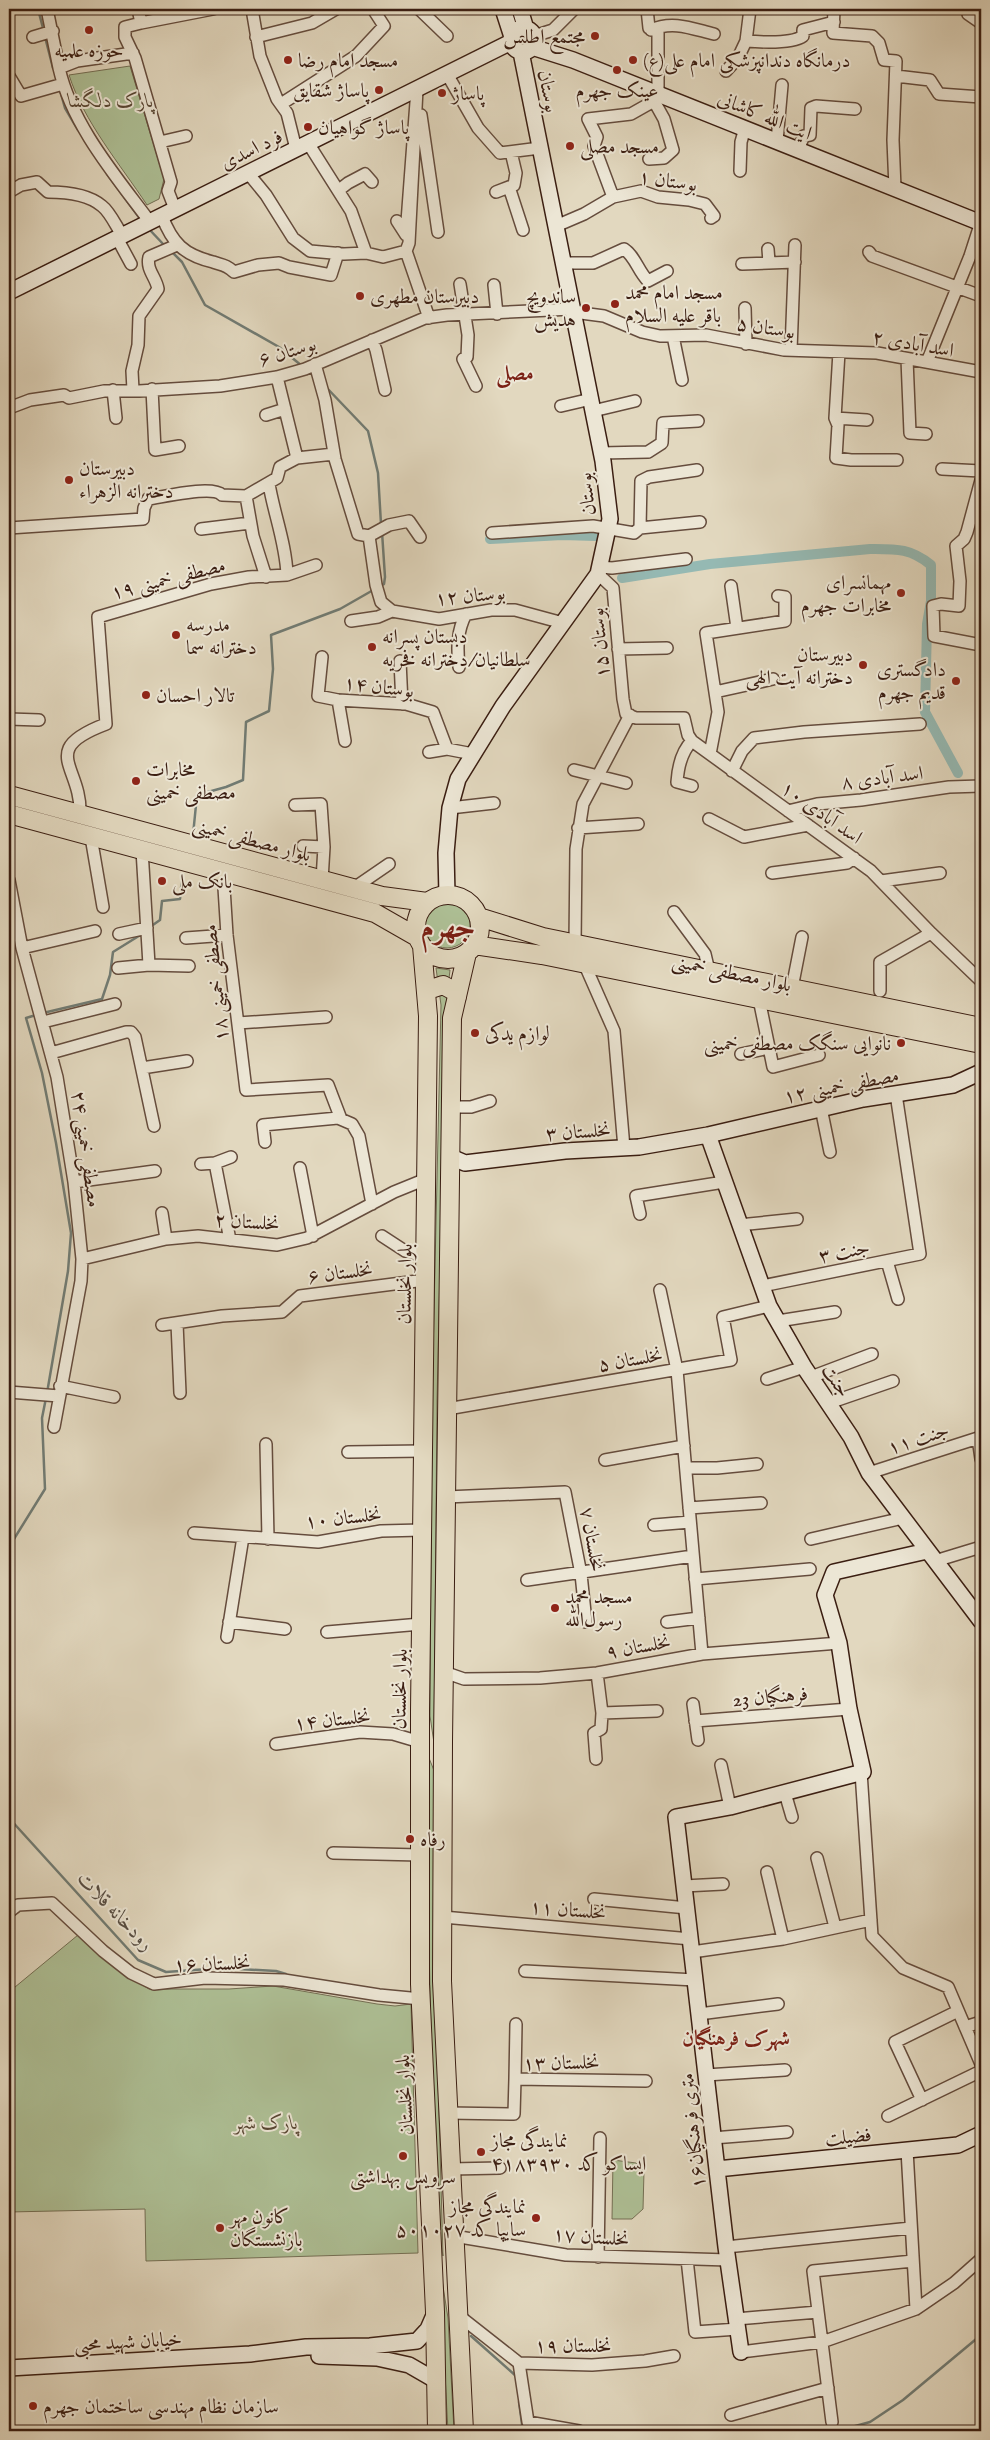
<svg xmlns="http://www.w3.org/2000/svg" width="990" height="2440" font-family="'IM FELL English',Amiri,serif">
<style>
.green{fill:#aec096;stroke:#746f54}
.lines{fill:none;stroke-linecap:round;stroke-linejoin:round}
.stream{stroke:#717b73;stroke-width:2.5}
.canal{stroke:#95b9b3;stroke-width:10}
.street-casing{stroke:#654c3d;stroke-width:14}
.secondary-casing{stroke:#3b1e12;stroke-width:18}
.primary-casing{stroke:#3b1e12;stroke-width:20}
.street{stroke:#ece6d5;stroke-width:11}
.secondary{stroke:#ece6d5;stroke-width:15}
.primary{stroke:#e2d8bf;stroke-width:18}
.poi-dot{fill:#8f2418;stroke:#ece6d5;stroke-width:2}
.labels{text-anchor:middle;stroke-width:4;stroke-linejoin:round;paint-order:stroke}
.poi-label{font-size:20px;fill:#3b1e12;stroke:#ece6d5;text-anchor:start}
.street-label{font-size:20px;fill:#3b1e12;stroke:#ece6d5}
.park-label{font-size:20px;font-style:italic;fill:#584633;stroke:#ece6d5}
.neighbourhood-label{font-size:21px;font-weight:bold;fill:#7a1f14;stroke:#ece6d5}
.water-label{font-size:21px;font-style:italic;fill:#564c42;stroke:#ece6d5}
.town-label{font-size:30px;font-weight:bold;fill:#7a1f14;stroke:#ece6d5}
</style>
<rect width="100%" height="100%" fill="#e2d8bf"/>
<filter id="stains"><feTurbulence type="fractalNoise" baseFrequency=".004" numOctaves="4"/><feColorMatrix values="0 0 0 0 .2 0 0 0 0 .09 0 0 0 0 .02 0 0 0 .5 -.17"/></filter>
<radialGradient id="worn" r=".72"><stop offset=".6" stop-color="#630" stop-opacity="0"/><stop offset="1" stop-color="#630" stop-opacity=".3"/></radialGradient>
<path class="green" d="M130,66L164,179L159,199L147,205C120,164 84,122 69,75Z
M424 925a23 23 0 1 1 46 0a23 23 0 1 1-46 0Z
M436,968L450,970L446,1005L437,1400L434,1743L430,1716L432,1399L441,1005Z
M429,1758L435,1773L437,2043L443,2256C432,2194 433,2130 432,2067C429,1964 427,1861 429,1758Z
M78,1935L123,1973L149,1989H229L273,1986L377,2004L395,2006L411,2004L418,2253L146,2261L145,2209L9,2212V1992Z
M613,2160L636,2163L644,2171L643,2209L632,2219H612Z
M440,2280H442L448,2318L454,2431H448Z"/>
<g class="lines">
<path class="stream" d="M38,9L44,32
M45,37L53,68
M59,87L65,108L78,130
M107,174L141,220
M148,228L165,246
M171,251L182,262L205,305L279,347L302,366
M325,386L368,431L378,473L381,524
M379,586L384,584L385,577L382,532
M193,835L197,795L226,787L243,780L246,722L269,711L273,669L271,635L340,609L375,589
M150,927L160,920L162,901L180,899L182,878
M43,1013L102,999L110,975L113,952L142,934
M36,1015L26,1018L42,1073L56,1143L71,1233L68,1271L47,1393
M9,1547L45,1489L42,1418L46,1398
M9,1818L138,1960L166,1972L222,1968L276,1971L286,1974
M471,2336L516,2376
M519,2402L523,2431
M837,2431L870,2422L903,2400L981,2335"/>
<path class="canal" d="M490,539L562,535L596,536
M622,578L710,564L870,549C896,549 910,548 931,565V601L927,624L925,712L958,773"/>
<g class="street-casing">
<path id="street" d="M47,9L59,68
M138,9L141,23L213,9
M252,9L260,56L277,99L287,113L296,149
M419,9L447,36
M647,9L649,28L658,31V94L654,101L664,119L673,150L664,158L649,159
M750,9L746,41C759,42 792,44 803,36V30L834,22
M834,9L833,33L872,36L879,43L884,60L896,61L893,140L895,188
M968,9V14L981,23
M141,23L125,27V37L135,58L171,182L168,191L175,209
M651,30C673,20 693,29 714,34
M534,36L553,30L574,9
M33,37L53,31
M256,37L312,23L336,9
M133,53L77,61L59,68C72,125 115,175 150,222
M726,71L738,58L746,41
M447,74L478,128L500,153L540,148
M9,76L21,96L63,84
M896,76L930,80L939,94L981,97
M281,104L356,56L384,26L373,9
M421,115L438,232
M777,141L782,85
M160,142L186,136
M308,143L351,211L366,253
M798,149L804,136L810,135L811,108L816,106L855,109
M740,171L741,142L745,128
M248,173L266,195L293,238L310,251L344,254L366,253L383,257L406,251L429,318
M509,187L523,230
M339,190L348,183L365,174L372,182
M9,192L21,185L37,182L48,192C65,192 88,194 102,206C110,212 116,226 122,235
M496,192L514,185L516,173L511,152
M613,197L594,146L597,137L588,119L631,114L654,101
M162,216C172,243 184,255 213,262C222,265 227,265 234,272L258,265L279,263L289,267L331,275L338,253
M397,221L406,235L417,89L409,243L406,251
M556,226L584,214L613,197L641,191L658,197L689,200L705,204L714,216L711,218
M117,238L131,264
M768,249L769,262
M869,252L872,256L981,296
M563,263H593L624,249C635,256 638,271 648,281L667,271
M742,264L795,262
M460,284L468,335L467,357L463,359L476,386
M494,285L497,314
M745,308L746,344
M673,336L682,380
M372,340L376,350L385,390
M791,350L795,245
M839,352L835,418L867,420
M907,359L910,433L926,434
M927,362L970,256L981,222
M315,364L325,400L335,459L358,534L369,536L376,585L381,602L392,611
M277,377L297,458
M152,389L155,450L179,446
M113,390L116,418
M133,390L132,371L138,345L139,316L158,289C156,277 146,270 149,257L177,245
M561,406L591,399
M9,408L30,400L64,395L69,398L104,391H139L220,386L277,377L305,369L425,318L447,315L572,309L581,313L604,316L642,332L660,336L706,335L784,350L877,353L981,372
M593,411L635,401
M266,415L285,409
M835,418L838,425L836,458L851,460H897
M601,453L648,452L662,443L663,423L698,421
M942,469L981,471
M981,480L967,532L964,539L956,546L960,581L959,606L941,604L933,606L934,636L981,645
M246,496L253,536L266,577
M9,528L143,519L144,508L148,499C163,497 212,485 222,495L246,496L277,478L280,467L297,458L334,454
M640,528L641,481L649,477L697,470
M201,529L250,523
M492,533L593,526L634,533L640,528L700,522
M369,536L389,525L409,521L420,537
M600,567L612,568L686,559
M598,574L613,588L623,699L626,714L636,718H684L688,735L692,741L871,871L931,933L981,981
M287,575L316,565
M731,586L737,628
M351,621L378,617L392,611L439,619L491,610H515L563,623
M618,649L667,648
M322,657L318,696L338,700L406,704L433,712L447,749
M400,661L402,704
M459,667C457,647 457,631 466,614
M715,692L773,679
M338,700L345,741
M9,719L39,720
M429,752L447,749L473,754
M710,754L718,712L706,633L785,621V597L778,596
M574,770L626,783
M732,771L742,751L754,738L804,732L920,724
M692,786L677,782C678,767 681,752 692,741
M295,805L321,804L324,847L322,880
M450,808L494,803
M788,811L817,804L861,800L949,787L981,786
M80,814C82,766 37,750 106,724L98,617L211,584L249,577L287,575C286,544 274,514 269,484
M709,819L744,837L808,825
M578,828L638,824
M91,837L103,907
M303,846L324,847
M142,850L149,965
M223,872L227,935L246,1090L328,1085L341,1119
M772,873L847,863L854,858
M9,880L22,948L57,1077L74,1182L82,1259L81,1281L54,1427
M881,881L940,873
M354,888L389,864
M674,912L705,954L709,971
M119,934L147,928
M186,938L227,935
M575,944L576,849L583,804L630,715
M22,948L95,931
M584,963L614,1031L624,1148
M118,968L149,965L189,966
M792,988L802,937
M880,991V962L931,933
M759,999L773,1067L819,1055
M43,1022L115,1004
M238,1023L326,1017
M51,1053L126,1032H131L135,1037L154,1126
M741,1054L769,1048
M142,1068L187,1061
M451,1107H471L490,1101
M821,1108L830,1152
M265,1142L263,1125L338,1118L352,1124L359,1136L372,1204
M215,1163L231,1157
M201,1164L215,1163L230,1240
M300,1168L313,1236
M74,1182L155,1171
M162,1213L166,1239
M640,1214L636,1196L724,1182
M739,1225L797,1219
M382,1236L405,1251L426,1257
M82,1259L166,1239L198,1236L277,1245L307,1238L394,1192L426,1179
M887,1261L898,1299
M762,1286L920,1254L896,1094
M660,1290L677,1370L702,1654
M778,1321L835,1312
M177,1323L180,1393
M162,1325L222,1316L282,1312L300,1296L425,1280
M811,1377L872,1354
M767,1379L804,1367
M60,1386L114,1397
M9,1392L59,1396
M829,1403L893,1381
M447,1409L731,1360L723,1317L769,1306
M266,1444L268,1539
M348,1452L423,1451
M605,1460L684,1446
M686,1468H717L757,1464
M869,1473L978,1438L981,1459
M446,1497L565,1492L581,1574L586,1622
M689,1508L761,1503
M654,1525L690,1522
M194,1533L318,1542L381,1531L422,1530
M811,1539L903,1518
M935,1561L981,1547
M695,1579L810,1569
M527,1580L693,1556
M229,1622L285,1629
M667,1622L699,1618
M327,1632L421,1624
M227,1637L243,1537
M444,1672L464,1679L540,1678L597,1673L702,1654L839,1643
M693,1704L698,1740
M602,1713L657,1711
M695,1721L849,1709
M276,1744L360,1732L393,1734L420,1742
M596,1759L594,1733L601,1729L602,1713L597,1673
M721,1765L730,1807
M861,1772L872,1936L903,1968L948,1987L981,2064
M785,1793L792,1817
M333,1853L420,1855
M817,1858L835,1927
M767,1872L783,1939
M684,1886L723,1884
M594,1899L687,1908
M9,1912L18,1905L52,1903L103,1951L131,1973L154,1984L205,1978L284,1980L379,1995L421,1999
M443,1917L691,1939
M692,1952L783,1939L871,1920
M525,1971L695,1980
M699,2014L778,2004
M965,2027L981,2022
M706,2075L785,2070
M515,2079L516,2024
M922,2100L895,2042L958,2011
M448,2113L514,2114L515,2079L646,2081
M888,2116L981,2071
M713,2138L787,2132
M907,2150L916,2309
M451,2169L500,2168
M454,2236L566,2255L728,2260
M726,2247L911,2228
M598,2257L600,2138
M687,2259L695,2332L738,2329
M458,2315L519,2363L592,2365L645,2361L674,2356
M736,2319L818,2312
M741,2352L822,2342L916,2309L954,2283L981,2259
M519,2363L528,2422L579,2431
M731,2415L828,2388
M832,2422L813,2271L913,2261"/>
</g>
<g class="secondary-casing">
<path id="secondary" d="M503,9L512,37
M520,9L526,29
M511 40a12 12 0 1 1 24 0a12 12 0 1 1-24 0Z
M532,47L573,60L981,223
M9,292L511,42
M447,895L446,853L450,808L458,779L503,706L598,574L610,519L603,461L521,52
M708,1135L769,1306L804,1367L851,1437L869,1473L981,1621
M451,1157L465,1163L565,1151L639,1147L708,1135L863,1099L953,1085L981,1072
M717,2169L958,2145L981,2134
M741,2352L726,2247L676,1817L730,1807L863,1772L849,1709L839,1643L825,1595L834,1572L927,1551
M319,2356L377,2358L409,2365L435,2380
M9,2368L250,2354L306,2347L370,2346L417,2341L428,2329L435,2313"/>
</g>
<g class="primary-casing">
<path id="primary" d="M9,795L382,896L427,902
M9,814L375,913L417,937
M416 927a32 32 0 1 1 64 0a32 32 0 1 1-64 0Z
M479,917L543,937L981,1027
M474,945L542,955L981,1044
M422,946L428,1016L420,1712V1984L435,2312L437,2431
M427,993L431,989L443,985L454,991L457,997
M464,2431L442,1981L443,1742L452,1018L467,953"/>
</g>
<use href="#street" class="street"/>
<use href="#secondary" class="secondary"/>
<use href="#primary" class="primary"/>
</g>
<g class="poi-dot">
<circle cx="89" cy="30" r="5"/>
<circle cx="595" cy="36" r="5"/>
<circle cx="288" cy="60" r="5"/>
<circle cx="633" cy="60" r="5"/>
<circle cx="617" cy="70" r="5"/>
<circle cx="379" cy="90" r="5"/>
<circle cx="442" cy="93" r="5"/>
<circle cx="308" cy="127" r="5"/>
<circle cx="570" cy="146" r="5"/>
<circle cx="360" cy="296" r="5"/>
<circle cx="615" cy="304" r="5"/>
<circle cx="586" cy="308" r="5"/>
<circle cx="69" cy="480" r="5"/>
<circle cx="901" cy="593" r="5"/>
<circle cx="176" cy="635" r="5"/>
<circle cx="372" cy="647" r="5"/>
<circle cx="863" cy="665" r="5"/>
<circle cx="956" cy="681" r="5"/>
<circle cx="146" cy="695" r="5"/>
<circle cx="136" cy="781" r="5"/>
<circle cx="162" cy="881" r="5"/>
<circle cx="475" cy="1033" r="5"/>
<circle cx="901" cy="1043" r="5"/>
<circle cx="555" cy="1608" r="5"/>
<circle cx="410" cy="1839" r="5"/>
<circle cx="481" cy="2152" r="5"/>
<circle cx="403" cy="2156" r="5"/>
<circle cx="536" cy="2218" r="5"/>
<circle cx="220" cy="2228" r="5"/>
<circle cx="33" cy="2406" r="5"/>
</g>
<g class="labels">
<g class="poi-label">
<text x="585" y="43" text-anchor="end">مجتمع اطلس</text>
<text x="89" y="57" text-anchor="middle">حوزه علمیه</text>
<text x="298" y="67">مسجد امام رضا</text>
<text x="643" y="67">درمانگاه دندانپزشکی امام علی(ع)</text>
<text x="369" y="97" text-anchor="end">پاساژ شقایق</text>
<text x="617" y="97" text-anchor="middle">عینک جهرم</text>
<text x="452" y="100">پاساژ</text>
<text x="318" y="134">پاساژ گواهیان</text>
<text x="580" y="153">مسجد مصلی</text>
<text x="625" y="299">مسجد امام محمد<tspan x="625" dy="23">باقر علیه السلام</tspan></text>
<text x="370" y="303">دبیرستان مطهری</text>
<text x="576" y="303" text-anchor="end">ساندویچ<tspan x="576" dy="23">هدیش</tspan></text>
<text x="79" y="475">دبیرستان<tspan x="79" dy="23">دخترانه الزهراء</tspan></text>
<text x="891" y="589" text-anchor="end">مهمانسرای<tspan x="891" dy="23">مخابرات جهرم</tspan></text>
<text x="186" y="631">مدرسه<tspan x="186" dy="23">دخترانه سما</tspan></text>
<text x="382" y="643">دبستان پسرانه<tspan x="382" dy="23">سلطانیان/دخترانه فخریه</tspan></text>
<text x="853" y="661" text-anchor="end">دبیرستان<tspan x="853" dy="23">دخترانه آیت الهی</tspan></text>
<text x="946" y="676" text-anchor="end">دادگستری<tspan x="946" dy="23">قدیم جهرم</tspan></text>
<text x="156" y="702">تالار احسان</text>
<text x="146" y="776">مخابرات<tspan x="146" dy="23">مصطفی خمینی</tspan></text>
<text x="172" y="888">بانک ملی</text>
<text x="485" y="1040">لوازم یدکی</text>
<text x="891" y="1050" text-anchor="end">نانوایی سنگک مصطفی خمینی</text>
<text x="565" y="1603">مسجد محمد<tspan x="565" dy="23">رسول‌الله</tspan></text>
<text x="420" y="1846">رفاه</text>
<text x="491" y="2147">نمایندگی مجاز<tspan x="491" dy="23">ایساکو کد ۴۱۸۳۹۳۰</tspan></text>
<text x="403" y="2183" text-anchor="middle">سرویس بهداشتی</text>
<text x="526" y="2213" text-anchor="end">نمایندگی مجاز<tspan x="526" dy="23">سایپا کد ۵۰۱۰۲۷</tspan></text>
<text x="230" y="2223">کانون مهر<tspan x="230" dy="23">بازنشستگان</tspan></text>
<text x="43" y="2413">سازمان نظام مهندسی ساختمان جهرم</text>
</g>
<g class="street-label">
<text transform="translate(549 91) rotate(79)" y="7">بوستان</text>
<text transform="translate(765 115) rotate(22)" y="7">ایت الله کاشانی</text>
<text transform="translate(251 149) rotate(-26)" y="7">فرد اسدی</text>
<text transform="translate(668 180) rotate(8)" y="7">بوستان ۱</text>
<text transform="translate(766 327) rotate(9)" y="7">بوستان ۵</text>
<text transform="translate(913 343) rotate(10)" y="7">اسد آبادی ۲</text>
<text transform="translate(287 351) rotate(-17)" y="7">بوستان ۶</text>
<text transform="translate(586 494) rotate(-96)" y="7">بوستان</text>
<text transform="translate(168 578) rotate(-14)" y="7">مصطفی خمینی ۱۹</text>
<text transform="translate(470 595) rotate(-5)" y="7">۱۲ بوستان</text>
<text transform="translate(599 643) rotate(-95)" y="7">بوستان ۱۵</text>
<text transform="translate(379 686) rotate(7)" y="7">بوستان ۱۴</text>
<text transform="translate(882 777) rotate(-7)" y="7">اسد آبادی ۸</text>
<text transform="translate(822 812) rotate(35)" y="7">اسد آبادی ۱۰</text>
<text transform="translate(252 839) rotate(15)" y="7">بلوار مصطفی خمینی</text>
<text transform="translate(732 972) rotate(12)" y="7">بلوار مصطفی خمینی</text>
<text transform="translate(215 983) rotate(-96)" y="7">مصطفی خمینی ۱۸</text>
<text transform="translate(841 1085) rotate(-11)" y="7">مصطفی خمینی ۱۲</text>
<text transform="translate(578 1131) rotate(-4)" y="7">نخلستان ۳</text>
<text transform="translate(87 1149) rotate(82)" y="7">مصطفی خمینی ۲۴</text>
<text transform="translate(247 1221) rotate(4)" y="7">نخلستان ۲</text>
<text transform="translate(844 1251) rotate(-11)" y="7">جنت ۳</text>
<text transform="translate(340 1272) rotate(-7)" y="7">نخلستان ۶</text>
<text transform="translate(404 1284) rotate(-89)" y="7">بلوار نخلستان</text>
<text transform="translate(630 1359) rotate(-10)" y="7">نخلستان ۵</text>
<text transform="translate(837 1380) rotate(56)" y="7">جنت</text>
<text transform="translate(918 1438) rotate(-18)" y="7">جنت ۱۱</text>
<text transform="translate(343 1517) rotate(-6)" y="7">نخلستان ۱۰</text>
<text transform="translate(593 1539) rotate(80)" y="7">نخلستان ۷</text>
<text transform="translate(638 1646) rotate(-10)" y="7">نخلستان ۹</text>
<text transform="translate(399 1689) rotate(-89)" y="7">بلوار نخلستان</text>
<text transform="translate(770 1696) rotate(-5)" y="7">فرهنگیان 23</text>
<text transform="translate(332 1719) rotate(-6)" y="7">نخلستان ۱۴</text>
<text transform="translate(568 1909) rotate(5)" y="7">نخلستان ۱۱</text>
<text transform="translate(212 1963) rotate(-2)" y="7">نخلستان ۱۶</text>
<text transform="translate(561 2062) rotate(-1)" y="7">نخلستان ۱۳</text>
<text transform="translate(404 2095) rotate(-93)" y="7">بلوار نخلستان</text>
<text transform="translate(692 2131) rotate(-96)" y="7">۱۶متری فرهنگیان</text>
<text transform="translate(848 2136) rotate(-6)" y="7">فضیلت</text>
<text transform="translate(591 2236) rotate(4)" y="7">نخلستان ۱۷</text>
<text transform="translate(128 2341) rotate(-3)" y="7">خیابان شهید محبی</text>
<text x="573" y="2352">نخلستان ۱۹</text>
</g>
<g class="park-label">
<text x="111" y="107">پارک دلگشا</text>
<text x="266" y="2129">پارک شهر</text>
</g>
<g class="neighbourhood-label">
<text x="515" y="380">مصلی</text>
<text x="736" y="2045">شهرک فرهنگیان</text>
</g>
<g class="water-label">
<text transform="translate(116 1911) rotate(46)" y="7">رودخانه قلات</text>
</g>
<g class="town-label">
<text x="448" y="937">جهرم</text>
</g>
</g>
<rect width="990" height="2440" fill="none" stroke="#e2d8bf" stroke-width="30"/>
<rect x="10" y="10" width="970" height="2420" fill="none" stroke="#3b1e12" stroke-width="2.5"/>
<rect x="15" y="15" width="960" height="2410" fill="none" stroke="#3b1e12"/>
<rect width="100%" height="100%" filter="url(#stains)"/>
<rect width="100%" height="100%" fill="url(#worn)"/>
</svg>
